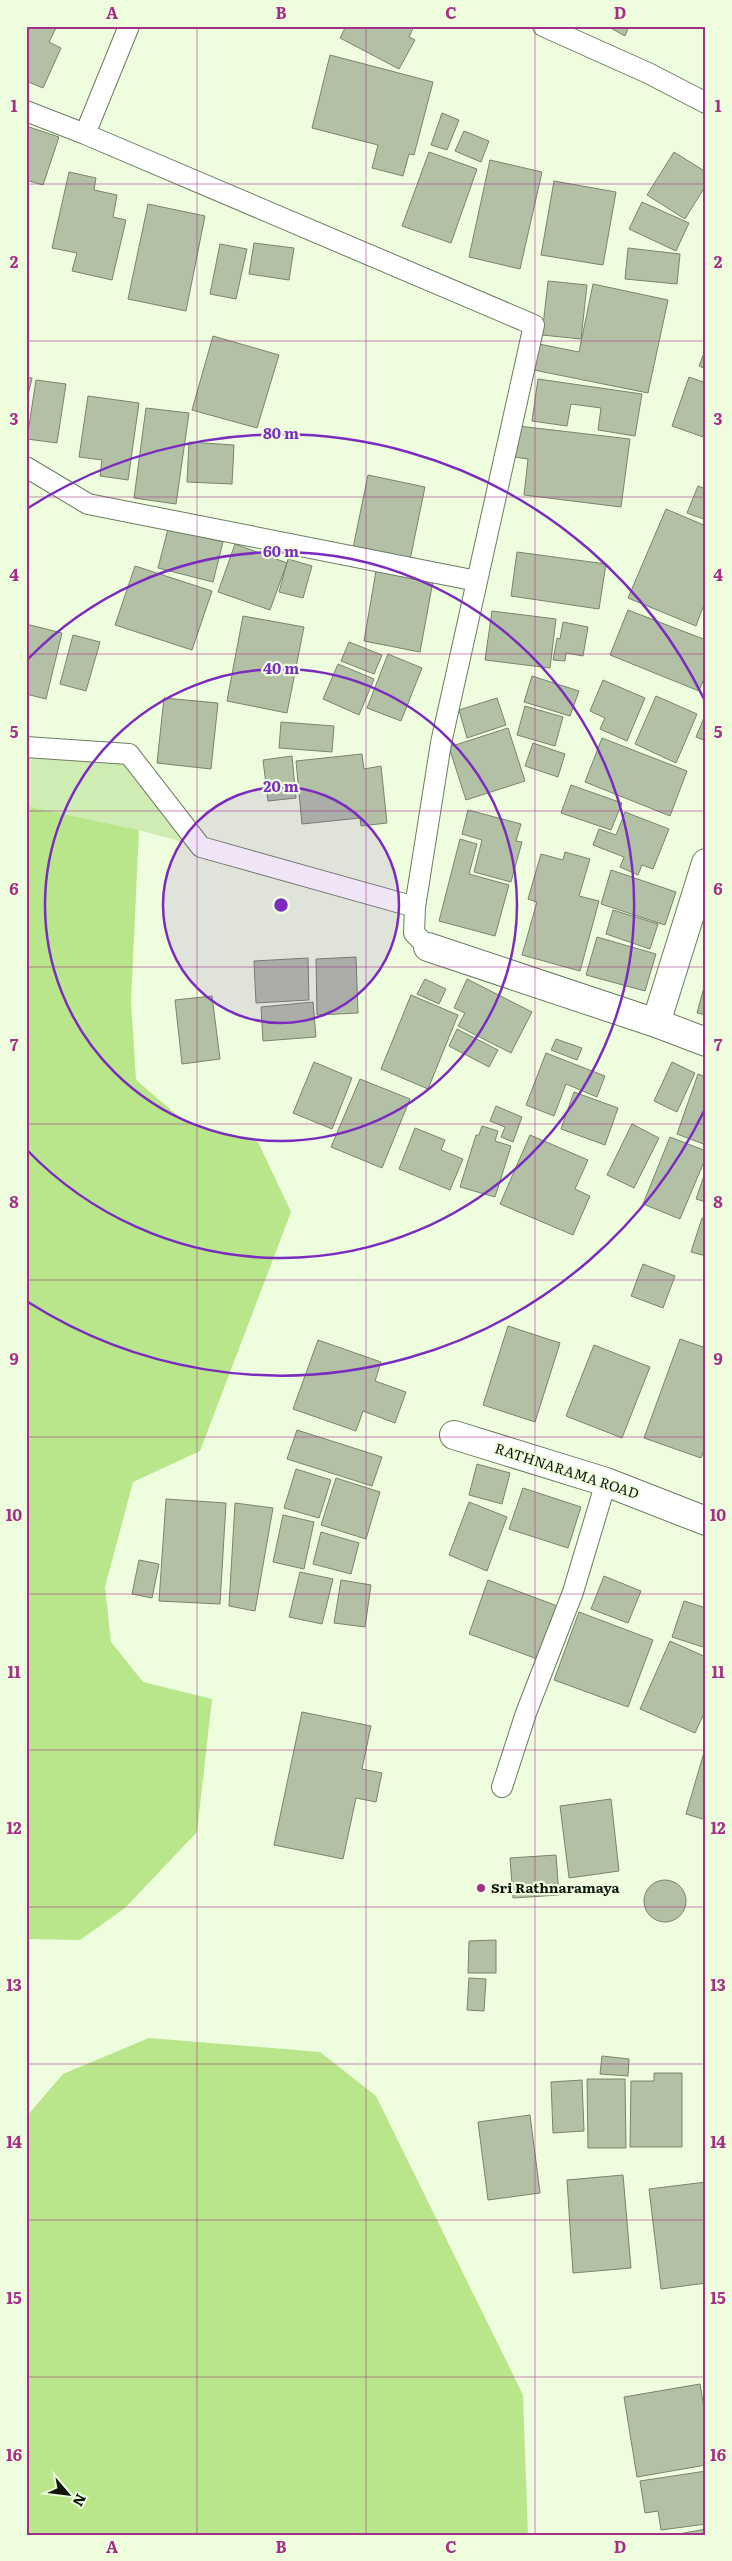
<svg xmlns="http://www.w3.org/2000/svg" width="732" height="2561" font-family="Literata,serif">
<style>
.green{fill:#cfecb3}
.water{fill:#b9e68b}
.building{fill:#b2c1a5;stroke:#77856a}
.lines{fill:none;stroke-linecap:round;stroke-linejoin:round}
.lane-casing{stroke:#6d7b61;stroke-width:22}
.street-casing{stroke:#6d7b61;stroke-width:30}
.lane{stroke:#fff;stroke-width:20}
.street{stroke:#fff;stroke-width:28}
.grid{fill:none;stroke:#a52e86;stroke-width:1;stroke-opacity:0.55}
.ring{fill:none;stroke:#7b2cbf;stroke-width:2.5}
.poi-dot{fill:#a52e86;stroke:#edfdde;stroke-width:2}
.labels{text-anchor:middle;stroke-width:4.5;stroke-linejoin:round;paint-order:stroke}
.street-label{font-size:14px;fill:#12170d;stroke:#edfdde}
.poi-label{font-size:14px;font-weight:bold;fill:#12170d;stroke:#edfdde;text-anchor:start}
.centre{fill:#7b2cbf;stroke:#edfdde;stroke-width:2.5}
.ring-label{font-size:15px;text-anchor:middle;font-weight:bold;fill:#7b2cbf;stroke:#edfdde;stroke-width:4.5;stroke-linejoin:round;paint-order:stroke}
.neatline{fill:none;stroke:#a52e86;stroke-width:2}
.grid-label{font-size:16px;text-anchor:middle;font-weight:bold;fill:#a52e86}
</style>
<rect width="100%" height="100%" fill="#edfdde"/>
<path class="green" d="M26,747L129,754L201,847L139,830L26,806Z"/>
<path class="water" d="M26,806L139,830L131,1001L136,1080L184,1121L258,1142L291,1212L200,1451L133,1482L105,1587L111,1642L143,1682L212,1699L197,1832L125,1908L80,1940L26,1939Z
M149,2038L320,2052L376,2096L523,2395L528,2535H26V2117L63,2074Z"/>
<path class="building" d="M26,26H57L49,42L61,48L43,88L26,81Z
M346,26H414L409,37L415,40L399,69L340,38Z
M607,26H629L625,36Z
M330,55L433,82L414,155L409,154L403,176L372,168L378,145L312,128Z
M442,113L459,120L447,150L431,145Z
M26,126L59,137L43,185L26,180Z
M464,131L489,141L481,162L455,151Z
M429,152L477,169L451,243L402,226Z
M674,152L706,172V185L685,219L647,195Z
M490,160L542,172L520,269L469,257Z
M69,172L96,178L94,190L117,195L113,217L126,220L112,280L72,271L77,253L52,248Z
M554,181L616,192L603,265L541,255Z
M642,202L689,223L676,251L629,229Z
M148,204L205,216L186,311L128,299Z
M254,243L294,248L289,280L249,274Z
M220,244L247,249L236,299L210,294Z
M628,248L680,254L677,284L625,279Z
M548,281L587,285L581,339L542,335Z
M593,284L668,300L648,393L534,370L539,344L579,352Z
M213,336L279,355L257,428L192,410Z
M706,348V369L699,366Z
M26,377L32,378L26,404Z
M689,377L706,383V438L672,426Z
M538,379L642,394L635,436L598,430L601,408L571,404L567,426L532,421Z
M36,380L66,384L57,443L27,439Z
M88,396L139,403L128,480L100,476L102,460L79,457Z
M146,408L189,413L176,504L134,498Z
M518,426L630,439L621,507L524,495L528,459L514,457Z
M189,442L234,445L232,484L187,482Z
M368,475L425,487L410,560L353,548Z
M698,486L706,489V520L687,513Z
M666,509L706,526V608L703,607L696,626L628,598Z
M168,529L223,542L213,582L158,568Z
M235,544L287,563L270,610L218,592Z
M517,552L606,564L599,609L511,596Z
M288,559L312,566L303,598L279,592Z
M135,566L212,591L192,650L115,625Z
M376,571L433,581L420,652L364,641Z
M628,610L706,640V674L699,691L610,655Z
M492,611L556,619L550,668L485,660Z
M243,616L304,627L287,713L227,701Z
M563,622L588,627L583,656L566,653L565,661L553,660L557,638L560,639Z
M26,624L62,633L46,699L26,694Z
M73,635L100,642L86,691L60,684Z
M349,642L382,655L374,674L341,661Z
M388,654L422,668L401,721L367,708Z
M338,664L374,679L359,715L323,699Z
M532,676L579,691L570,716L524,702Z
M603,680L645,698L627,741L600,729L605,718L590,711Z
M656,696L697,714L676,763L635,744Z
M164,698L218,703L211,769L157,763Z
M497,698L506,725L467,738L459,710Z
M525,706L563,717L555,746L517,735Z
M706,713V741L696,737Z
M281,722L334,726L332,752L279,748Z
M508,728L525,781L466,800L449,747Z
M602,738L687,771L670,816L585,782Z
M533,743L565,754L558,777L525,766Z
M362,754L364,769L381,766L387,823L361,826L360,818L302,824L296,761Z
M292,756L296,798L268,801L263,760Z
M571,785L622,803L611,830L561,813Z
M468,810L521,824L516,841L522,842L511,882L474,872L482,840L462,834Z
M625,812L669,829L653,869L642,865L638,875L620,867L624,857L593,845L599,829L616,835Z
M460,839L477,844L469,874L509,885L495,936L439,921Z
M565,852L590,859L579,896L599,901L580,971L522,955L537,902L528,899L541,854L563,860Z
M611,870L676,892L665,925L601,904Z
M613,910L658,924L650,949L606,934Z
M597,937L656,954L645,991L586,975Z
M356,957L358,1013L317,1015L316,959Z
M308,958L309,1000L256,1003L254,961Z
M425,979L446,989L439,1004L417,994Z
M467,979L532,1012L511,1053L458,1026L465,1013L454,1008Z
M706,980V1015L697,1013Z
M411,995L458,1015L428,1089L381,1069Z
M212,996L220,1059L182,1064L175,1000Z
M313,1002L316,1037L263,1041L261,1007Z
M457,1029L498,1050L489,1067L449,1046Z
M556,1039L582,1048L577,1060L551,1050Z
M546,1053L605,1076L597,1097L566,1084L554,1116L526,1105Z
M314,1062L352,1078L332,1129L293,1113Z
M672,1062L695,1073L677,1112L654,1101Z
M698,1074L706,1077V1145L677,1134Z
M360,1079L410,1099L382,1168L331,1147Z
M574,1092L618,1108L605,1145L561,1129Z
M496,1106L522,1117L513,1142L501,1137L505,1127L490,1121Z
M632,1124L659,1138L634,1188L607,1175Z
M482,1126L498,1131L495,1141L511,1146L495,1197L460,1187L476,1135H479Z
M415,1128L445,1140L441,1150L463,1159L450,1190L399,1169Z
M530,1135L588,1160L575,1189L590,1196L573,1235L500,1204Z
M670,1137L706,1151V1157L680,1219L643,1204Z
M706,1170V1202L696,1199Z
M702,1218L706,1220V1256L691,1252Z
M643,1264L675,1276L663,1308L631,1296Z
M508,1326L560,1343L535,1422L483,1405Z
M680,1339L706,1348V1445L701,1458L644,1438Z
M318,1340L381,1362L375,1381L406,1392L395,1423L363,1411L356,1431L293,1409Z
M594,1345L650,1367L622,1438L566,1416Z
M297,1430L382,1457L372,1486L287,1459Z
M477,1464L510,1473L502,1504L469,1495Z
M296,1469L331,1480L319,1518L284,1508Z
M336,1478L380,1492L366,1539L321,1525Z
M523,1488L581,1507L568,1548L509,1529Z
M166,1499L226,1503L220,1604L159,1601Z
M469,1502L507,1517L487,1571L449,1555Z
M235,1503L273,1508L255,1611L229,1606Z
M283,1515L314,1522L304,1569L273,1562Z
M321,1532L359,1543L351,1574L313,1564Z
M139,1560L159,1564L152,1598L132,1594Z
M300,1572L333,1579L322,1624L289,1617Z
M604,1576L641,1591L628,1623L591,1609Z
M341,1580L371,1585L365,1627L334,1623Z
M488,1580L560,1607L540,1660L469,1634Z
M684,1601L706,1608V1648L672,1637Z
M579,1612L653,1640L628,1707L554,1680Z
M670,1641L706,1657V1709L695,1733L640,1709Z
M302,1712L371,1726L362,1769L382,1773L376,1802L356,1798L343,1859L274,1845Z
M705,1749L706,1750V1820L686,1814Z
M611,1799L619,1871L569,1878L560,1806Z
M556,1855L559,1895L513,1898L510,1858Z
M644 1901a21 21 0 1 1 42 0a21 21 0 1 1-42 0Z
M496,1940V1973H468L469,1941Z
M469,1978L486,1979L484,2011L467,2010Z
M602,2056L629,2059L628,2076L600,2074Z
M654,2073H682V2147H630L631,2081H654Z
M587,2079H625L626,2148H588Z
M582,2080L584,2131L553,2133L551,2082Z
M530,2115L540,2193L488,2200L478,2122Z
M623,2175L631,2268L573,2273L567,2180Z
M706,2182V2283L661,2289L649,2189Z
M700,2384L706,2419V2465L637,2477L624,2397Z
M706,2471V2524L661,2530L658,2511L645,2513L640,2481Z
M706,2529V2535H673Z"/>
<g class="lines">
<g class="lane-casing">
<path id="lane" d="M129,26L85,134L534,325L441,743L415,907L414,933L428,947
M543,26L648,73L706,103
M26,111L85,134
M26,467L88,504L477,581
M26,747L129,754L201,847L415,907
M502,1787L526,1713L573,1592L606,1482"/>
</g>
<g class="street-casing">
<path id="street" d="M428,947L656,1023L706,1042
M656,1023L706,863
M454,1435L606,1482L706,1521"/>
</g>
<use href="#lane" class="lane"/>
<use href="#street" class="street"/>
</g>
<path class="grid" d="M197,26V2535M366,26V2535M535,26V2535M26,184H706M26,341H706M26,497H706M26,654H706M26,811H706M26,967H706M26,1124H706M26,1280H706M26,1437H706M26,1594H706M26,1750H706M26,1907H706M26,2064H706M26,2220H706M26,2377H706"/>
<circle cx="281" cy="905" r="118" fill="#7b2cbf" fill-opacity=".12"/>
<g class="ring">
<circle cx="281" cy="905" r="118"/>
<circle cx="281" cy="905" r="236"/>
<path d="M27 660A353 353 0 1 1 27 1150"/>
<path d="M704 1111A471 471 0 0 1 28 1302M28 508A471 471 0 0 1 704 699"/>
</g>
<circle class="poi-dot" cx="481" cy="1888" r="5"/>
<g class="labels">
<g class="street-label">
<text transform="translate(567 1471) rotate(18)" y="5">RATHNARAMA ROAD</text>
</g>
<g class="poi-label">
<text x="491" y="1893">Sri Rathnaramaya</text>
</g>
</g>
<circle cx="281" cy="905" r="8" class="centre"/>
<g class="ring-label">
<text x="281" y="439">80 m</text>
<text x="281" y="557">60 m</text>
<text x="281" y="674">40 m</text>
<text x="281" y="792">20 m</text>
</g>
<rect width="732" height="2561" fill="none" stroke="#edfdde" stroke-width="55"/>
<g transform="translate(68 2494) rotate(118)" stroke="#edfdde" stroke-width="4" paint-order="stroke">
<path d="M0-4L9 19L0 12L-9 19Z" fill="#12170d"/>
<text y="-8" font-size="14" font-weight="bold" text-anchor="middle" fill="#12170d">N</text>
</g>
<rect x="28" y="28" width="676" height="2506" class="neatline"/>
<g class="grid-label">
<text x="112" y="19">A</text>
<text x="281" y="19">B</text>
<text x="451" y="19">C</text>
<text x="620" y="19">D</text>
<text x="14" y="112">1</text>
<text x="718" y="112">1</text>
<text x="14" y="268">2</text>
<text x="718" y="268">2</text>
<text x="14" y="425">3</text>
<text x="718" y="425">3</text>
<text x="14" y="581">4</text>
<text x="718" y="581">4</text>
<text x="14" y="738">5</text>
<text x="718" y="738">5</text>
<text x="14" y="895">6</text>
<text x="718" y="895">6</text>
<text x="14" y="1051">7</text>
<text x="718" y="1051">7</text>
<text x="14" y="1208">8</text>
<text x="718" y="1208">8</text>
<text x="14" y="1365">9</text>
<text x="718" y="1365">9</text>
<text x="14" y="1521">10</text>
<text x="718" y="1521">10</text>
<text x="14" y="1678">11</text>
<text x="718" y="1678">11</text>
<text x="14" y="1834">12</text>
<text x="718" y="1834">12</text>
<text x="14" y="1991">13</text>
<text x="718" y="1991">13</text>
<text x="14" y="2148">14</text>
<text x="718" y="2148">14</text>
<text x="14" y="2304">15</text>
<text x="718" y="2304">15</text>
<text x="14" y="2461">16</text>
<text x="718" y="2461">16</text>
<text x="112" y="2553">A</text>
<text x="281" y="2553">B</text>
<text x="451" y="2553">C</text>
<text x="620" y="2553">D</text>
</g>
</svg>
